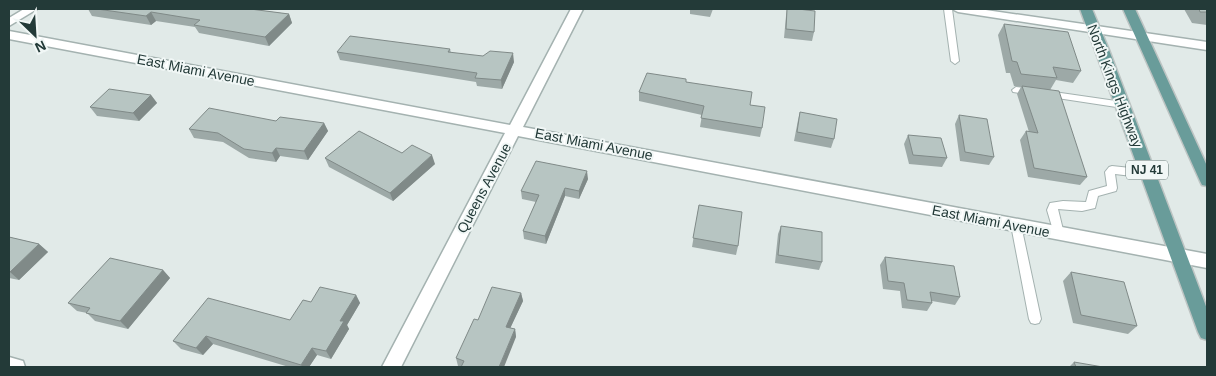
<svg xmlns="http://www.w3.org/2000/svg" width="1216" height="376" font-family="Helvetica,sans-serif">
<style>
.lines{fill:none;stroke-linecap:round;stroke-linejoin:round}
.lane-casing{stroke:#a4b2b0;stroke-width:2}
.street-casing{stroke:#a4b2b0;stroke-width:3}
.primary-casing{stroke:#bdc4c3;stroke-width:3}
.lane{fill:#fff;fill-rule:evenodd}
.street{fill:#fff;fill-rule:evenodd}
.primary{fill:#699c9a;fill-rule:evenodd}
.wall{fill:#9da9a7}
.shaded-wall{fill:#808a88}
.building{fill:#b7c5c2;stroke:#808a88}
.labels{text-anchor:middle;stroke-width:4;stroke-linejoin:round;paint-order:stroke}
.shield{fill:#f1f7f6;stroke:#617371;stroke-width:1}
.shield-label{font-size:12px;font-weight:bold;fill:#233a38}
.street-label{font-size:14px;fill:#233a38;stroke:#f1f7f6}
</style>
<rect width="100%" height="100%" fill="#e1eae8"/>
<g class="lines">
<g class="lane-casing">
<path id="lane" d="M944,9H952L959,61L955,64L951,61Z
M1016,87L1033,89L1037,92L1033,95L1013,92L1012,90Z
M1047,91L1123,102L1127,105L1123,108L1044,96L1043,94L1044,92Z
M1112,166L1149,170L1154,174L1149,178L1115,174L1117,188L1116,191L1098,196L1095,208L1082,211L1058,209L1064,234L1063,237H1055L1047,210L1050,203L1063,201L1086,202L1089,191L1107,186L1105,172L1109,167Z
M1016,221L1020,222L1021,225L1041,319L1039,323L1035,324L1031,323L1029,319L1011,225L1012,222Z"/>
</g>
<g class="street-casing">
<path id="street" d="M24,9H37L9,26V18Z
M571,9H583L523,127L1207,254V268L518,136L401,367H382L505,133L9,39V31L510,125Z
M952,9H979L1207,42V50L958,12Z
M9,357L23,361L25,367H9Z"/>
</g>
<g class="primary-casing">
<path id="primary" d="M1080,9H1092L1109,50L1207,309V340L1201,338L1198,332Z
M1123,9H1135L1207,166V186L1202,185L1200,181Z"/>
</g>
<use href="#lane" class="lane"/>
<use href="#street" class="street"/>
<use href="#primary" class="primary"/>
</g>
<path class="wall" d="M88,9H250L289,14L292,23L269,46L199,33L195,27L156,21L151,25L92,16Z
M690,9H713L710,17L690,14Z
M787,9L814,32L812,41L784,38L786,16Z
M1184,9H1207V25L1192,23Z
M1004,24L1081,71L1073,83L1056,80L1050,90L1087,177L1080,185L1028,177L1020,140L1026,131L1029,132L1017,94L1021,87L1014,86L1010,73H1006L998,35Z
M450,49L451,53L514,62L502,89L477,86L476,82L340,60L337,52Z
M686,79V82L750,105L762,128L760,137L700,127L702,115L639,101V92Z
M151,95L157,103L139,121L97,116L90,107Z
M800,112L834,139L831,148L794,141L798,120Z
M959,115L994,157L989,165L960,161L955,124Z
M276,121L324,123L328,131L308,160L280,156L276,162L249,158L223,142L194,138L189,129Z
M908,135L947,158L942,167L909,164L904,144Z
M325,158L435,164L393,201L329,167Z
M588,179L579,199L565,196L546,244L524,239L523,231L536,202L522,199L521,191Z
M699,205L738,246L736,255L692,247Z
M781,226L822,262L819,270L775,263L778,234Z
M9,237L39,244L48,252L19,280L9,278Z
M885,257L960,297L955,305L932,301V303L927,311L902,308L900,291L883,289L880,265Z
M163,270L170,278L128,329L95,321L87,313L77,311L68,303Z
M1071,272L1137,326L1128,334L1073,323L1063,281Z
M521,293L523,301L510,328L515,329L516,337L461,366H458L456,358L478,320Z
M356,295L360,303L347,325L349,329L331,359L317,355L309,367H289L213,344L203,355L181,349L173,341L290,320L311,302Z
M1074,362L1076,367H1069Z"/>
<path class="shaded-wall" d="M151,12L156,21L151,25L146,16Z
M289,14L292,23L269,46L265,37Z
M513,53L514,62L502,89L501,80Z
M151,95L157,103L139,121L133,113Z
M324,123L328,131L308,160L304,151Z
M276,148L280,156L276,162L272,153Z
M432,155L435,164L393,201L390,193Z
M587,171L588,179L579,199V191Z
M565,188V196L546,244L545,236Z
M39,244L48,252L19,280L10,272Z
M163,270L170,278L128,329L120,321Z
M521,293L523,301L507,335L506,327Z
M356,295L360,303L347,325L349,329L331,359L326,351L340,321Z
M515,329L516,337L504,367H499Z
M206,336L213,344L203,355L196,348Z
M312,348L317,355L309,367H302L301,365Z"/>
<path class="building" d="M97,9H250L289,14L265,37L194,25L200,20L151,12L146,16Z
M787,9H798L815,11L814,32L786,29Z
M1199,9H1207V12H1200Z
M1004,24L1068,32L1081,71L1053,67L1057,78L1021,74L1017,62L1012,61Z
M350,36L450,49L448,52L483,56L490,51L513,53L501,80L475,78L477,73L337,52Z
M647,73L686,79V82L752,92L750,105L765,107L762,128L701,118L704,106L639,92Z
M1022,86L1059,91L1087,177L1034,168L1026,131L1038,133Z
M109,89L151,95L133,113L90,107Z
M209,108L276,121L280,117L324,123L304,151L276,148L272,153L244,149L218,133L189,129Z
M800,112L837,119L834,139L797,132Z
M959,115L987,119L994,157L965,152Z
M359,131L402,153L412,145L432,155L390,193L325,158Z
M908,135L941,138L947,158L913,155Z
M536,161L587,171L579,191L565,188L545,236L523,231L539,195L521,191Z
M699,205L742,212L738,246L693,238Z
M781,226L822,232V262L778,255Z
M9,237L39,244L10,272H9Z
M885,257L954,266L960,297L930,292L932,303L907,300L904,283L888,281Z
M110,258L163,270L120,321L86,313L90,308L68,303Z
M1071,272L1124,282L1137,326L1081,315Z
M320,287L356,295L340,321H344L326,351L312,348L301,365L206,336L196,348L173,341L208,298L290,320L303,300L311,302Z
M492,287L521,293L506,327L515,329L499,367H461L464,361L456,358L474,319L478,320Z
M1074,362L1103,367H1076Z"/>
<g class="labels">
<rect class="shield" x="1126" y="160.5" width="42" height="19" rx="4"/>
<g class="shield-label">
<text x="1147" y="174">NJ 41</text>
</g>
<g class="street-label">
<text transform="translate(196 70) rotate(11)" y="5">East Miami Avenue</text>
<text transform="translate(1115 86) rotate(69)" y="5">North Kings Highway</text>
<text transform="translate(594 144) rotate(11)" y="5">East Miami Avenue</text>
<text transform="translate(484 188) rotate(-62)" y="5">Queens Avenue</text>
<text transform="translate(991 221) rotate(11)" y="5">East Miami Avenue</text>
</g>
</g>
<rect width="1216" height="376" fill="none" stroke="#233a38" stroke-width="20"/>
<g transform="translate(35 35) rotate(155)" stroke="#f1f7f6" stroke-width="4" paint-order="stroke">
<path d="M0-4L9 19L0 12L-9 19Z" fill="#233a38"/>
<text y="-8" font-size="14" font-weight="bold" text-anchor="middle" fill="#233a38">N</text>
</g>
</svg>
